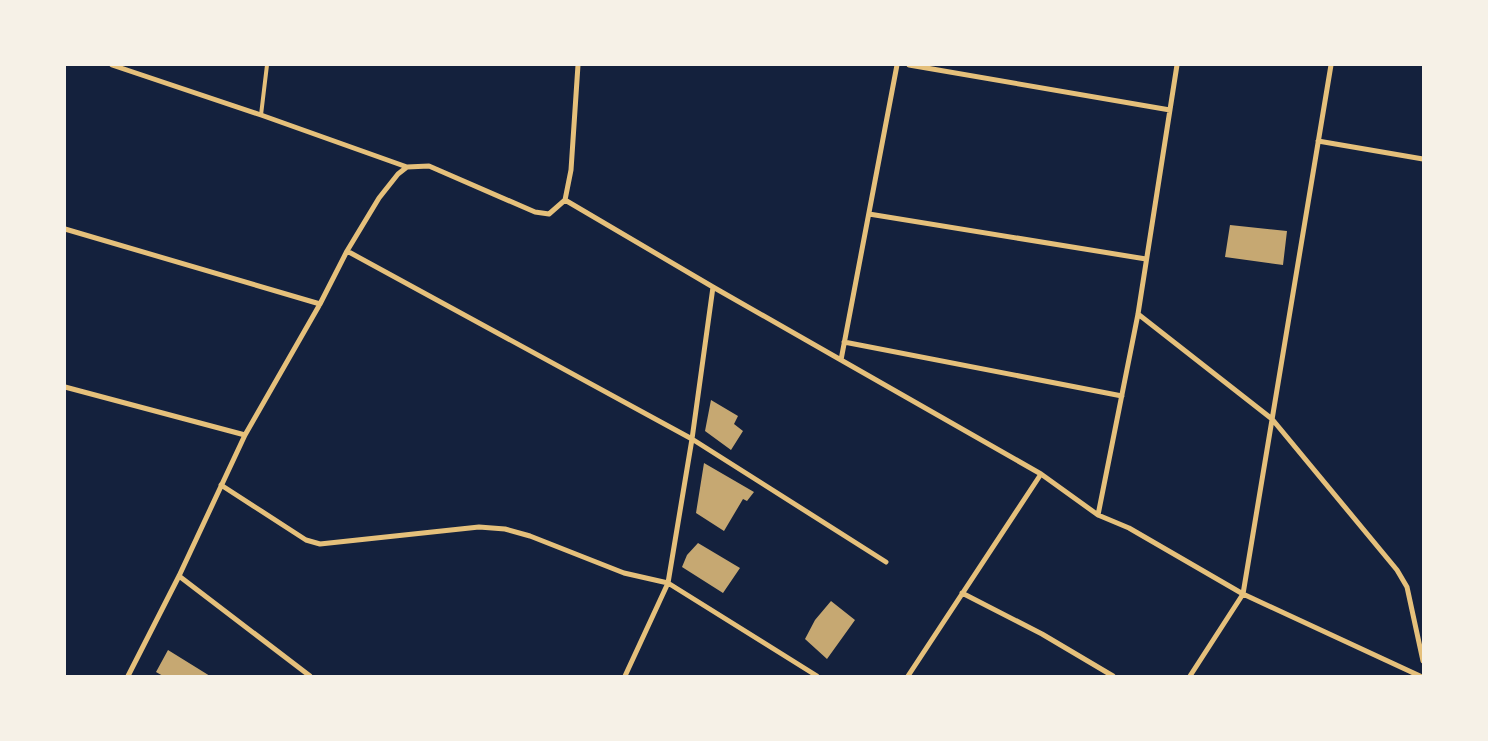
<svg xmlns="http://www.w3.org/2000/svg" width="1488" height="741" font-family="'Public Sans',sans-serif">
<style>
.building{fill:#c6a872}
.lines{fill:none;stroke-linecap:round;stroke-linejoin:round}
.service{stroke:#e5c07b;stroke-width:4}
.minor{stroke:#e5c07b;stroke-width:5}
</style>
<rect width="100%" height="100%" fill="#14213d"/>
<path class="building" d="M1230,225L1287,231L1283,265L1225,257Z
M711,400L738,416L734,424L743,431L731,450L705,431Z
M704,463L754,492L747,501L743,499L724,531L696,513Z
M698,543L740,568L723,593L682,567L687,555Z
M831,601L855,620L827,659L805,639L815,620Z
M168,650L210,676H163L156,672Z"/>
<g class="lines">
<path class="service" d="M261,115L267,65"/>
<path class="minor" d="M112,65L261,115L407,167
M909,65L1170,110
M1177,65L1138,314L1098,515L1129,528L1243,594L1420,676
M1318,141L1423,159
M565,200L713,287
M869,214L1146,259
M65,229L320,304
M347,251L692,439L886,562
M1138,314L1272,419L1397,570L1407,587L1423,661
M844,342L1122,396
M841,360L1041,474L1098,515
M65,387L245,435
M221,485L306,540L320,544L479,527L505,529L530,536L624,573L668,583L817,676
M179,576L310,676
M962,593L1042,634L1113,676
M128,676L179,576L245,435L320,304L347,251L379,198L398,174L407,167L429,166L535,212L549,214L565,200L571,170L578,65
M625,676L668,583L692,439L713,287L841,360L897,65
M908,676L1041,474
M1190,676L1243,594L1331,65"/>
</g>
<rect width="1488" height="741" fill="none" stroke="#f6f1e7" stroke-width="132"/>
</svg>
